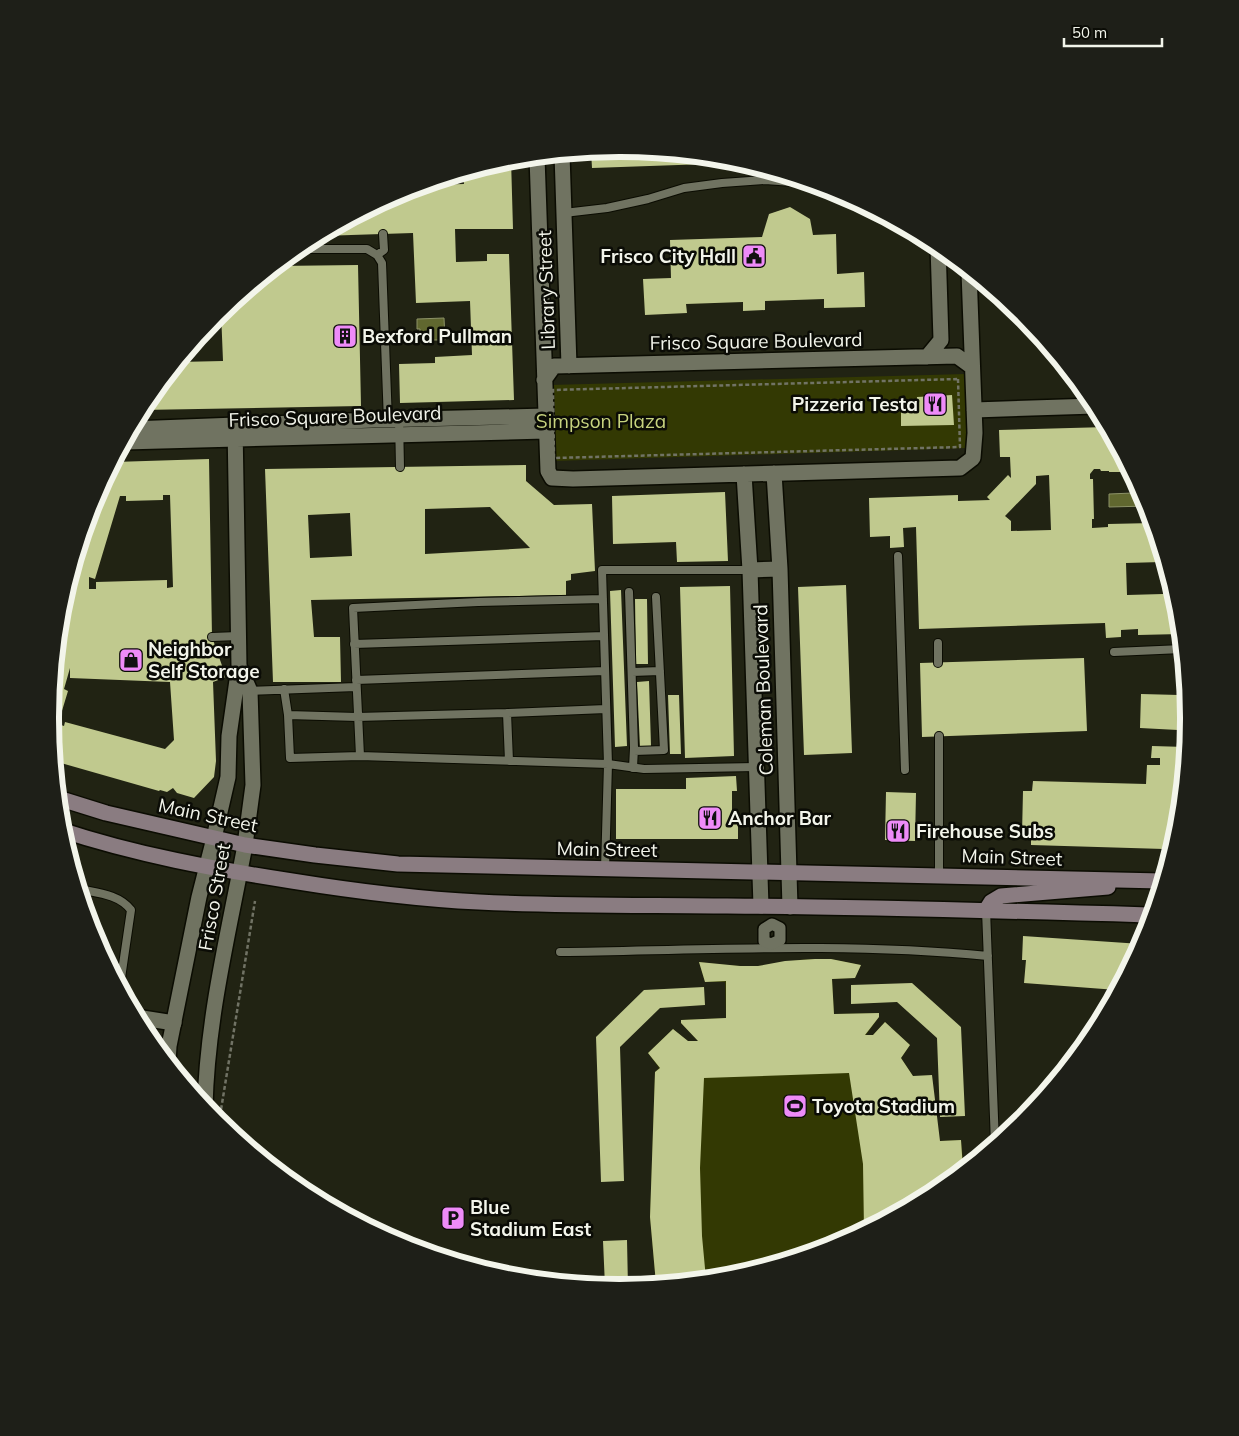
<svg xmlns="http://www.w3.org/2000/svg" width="1239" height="1436" font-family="Mulish,sans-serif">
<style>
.green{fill:#333903}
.water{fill:#60672f;stroke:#8c9267}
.building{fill:#c0c98e;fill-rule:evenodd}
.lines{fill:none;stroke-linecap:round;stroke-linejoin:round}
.service-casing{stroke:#0b0c02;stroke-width:10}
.pedestrian-casing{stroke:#0b0c02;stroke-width:14}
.minor-casing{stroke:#0b0c02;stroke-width:18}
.tertiary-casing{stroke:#0b0c02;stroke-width:18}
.secondary-casing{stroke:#0b0c02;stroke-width:18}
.path{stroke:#717365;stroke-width:2.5;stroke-dasharray:4 2.5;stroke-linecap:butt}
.service{stroke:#707361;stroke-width:8}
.pedestrian{stroke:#707361;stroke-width:11}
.minor{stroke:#707361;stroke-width:15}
.tertiary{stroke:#707361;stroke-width:15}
.secondary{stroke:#8a7c81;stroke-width:15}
.labels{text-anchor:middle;stroke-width:5;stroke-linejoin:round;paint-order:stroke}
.poi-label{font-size:19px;font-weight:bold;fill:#f3f5eb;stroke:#0b0c06;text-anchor:start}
.street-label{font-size:19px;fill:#f3f5eb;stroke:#0b0c06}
.park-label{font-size:19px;fill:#c7d37e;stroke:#0b0c06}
.rim{fill:none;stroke:#f3f5eb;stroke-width:6}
</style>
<rect width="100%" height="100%" fill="#212313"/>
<path class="green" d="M966,374L967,448L553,461L550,385Z
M815,959H831L861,965L855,978L832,979L834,1014L879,1013V1017L866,1035H873L885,1022L910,1045L901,1058L913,1076L940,1141L961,1140L964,1169L936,1192L837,1244L730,1277L656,1284L650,1217L655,1072L659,1068L648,1053L673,1029L688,1041H698L681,1023V1020L726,1018L725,982H705L699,962C718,964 738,967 757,966C777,964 796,959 815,959Z"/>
<path class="water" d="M444,318L445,340H420V329H417V319Z
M1138,486L1148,506L1109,507V494L1133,493V488H1137Z"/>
<path class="building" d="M620,149L731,160L754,167L736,168V163L592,168L591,151Z
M511,159L513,229H455L456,262L487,261V254H509L514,400L400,403L399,364L435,363V357L472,355L470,301L416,303L413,233L320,236L402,192L429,183V185L464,184L463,173Z
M790,207L810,219L813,235L836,234L837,274L864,272L865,307L824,308V299L765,301V310L743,311V302L686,304L687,313L645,315L643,279L671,278L670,240L762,237L769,214Z
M358,265L361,406L141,410L146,401L178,362L223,361L221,312L277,266Z
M952,395L954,425L901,426V411L916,412L917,397Z
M1107,427L1130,472H1109V471H1101L1100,469H1094L1090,474V479H1093L1094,519H1092V528L1108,527V524L1153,523L1178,607L1181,634L1138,635V629L1121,630V637L1106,638L1105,623L919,629L916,527L903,528L904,547L890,548V536L870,537L869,498L958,495V501L990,500L987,497L1008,475L1011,478L1010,457H1000L999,430ZM1049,475L1051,530L1011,531V521L1005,516L1036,484V476ZM1162,562L1163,594L1127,595L1126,563Z
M209,459L212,637L226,677L213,682L216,761L214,777L194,798L177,793L173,788L167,792L160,790L159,791L54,761L50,718L61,607L93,500L114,462ZM163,495H170L173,587L167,588V580L96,582V589H89V577L95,579L120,496H126V501L163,500ZM70,668V678L170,682L174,740L165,749L65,722L64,726L58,724L68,691L64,689Z
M526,465V481L554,505L592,504L595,571L571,574V580L566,581V595L311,600L314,637H340L341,682H273L265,469ZM490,507L530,548L425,554V509ZM350,513L352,556L310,558L308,515Z
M725,492L728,561L677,562L676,542L613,544L612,496Z
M846,585L852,753L804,755L798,587Z
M730,586L734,756L685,758L680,587Z
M621,590L627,746L615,747L610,591Z
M635,599H647L648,664H636Z
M1084,658L1087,731L922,737L920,663Z
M649,681L651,746L640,747L637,682Z
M1141,694L1179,695L1178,730L1140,728Z
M668,695H679L681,754H670Z
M1152,746L1186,747L1178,829L1175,841L1164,840V849L1031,845V835L1022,834L1023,791H1032L1033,781L1146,784L1147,765H1160V758H1151Z
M736,776L737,791H732V823H738V839H616V789H686V778Z
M886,792L916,793L915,841L885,840Z
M1023,936L1141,944L1117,990L1024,983L1026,960H1022Z
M815,959H831L861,965L855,978L832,979L834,1014L879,1013V1017L865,1035H873L885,1022L910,1045L901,1058L913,1076L932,1075L940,1141L961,1140L963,1169L936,1192L864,1230L863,1164L849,1073L704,1078L700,1168L702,1236L706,1279L656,1284L650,1217L655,1072L660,1068L648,1053L673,1029L688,1041H698L681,1023V1020L726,1018V981L705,982L699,962L740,966H758L785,961Z
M912,983L961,1027L965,1116L940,1117L937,1038L897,1002L851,1004V985Z
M704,987L705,1005L660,1008L620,1047L624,1181L601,1182L596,1037L644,990Z
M627,1240L628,1287L605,1286L603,1241Z"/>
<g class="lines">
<g class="service-casing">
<path id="service" d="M564,213L607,208L648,199L684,188L722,183L765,180L806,183L839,193
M298,249H367L377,255L382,263L388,422
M377,255L384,250L383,234
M399,419L400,467
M898,556L905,770
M629,592L634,748L633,768
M603,599L478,602L353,608L360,756L608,764L644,769L756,767
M212,637L238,636
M938,643V663
M354,644L604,636
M1114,652L1182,649
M632,672L660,671
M356,680L605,671
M284,689L288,715
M248,691L356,687
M634,751L664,750L656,597
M360,756L290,758L288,715L357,717L507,713
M509,761L507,713L606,709
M605,869L608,764L602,570H750
M939,875V736
M79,889C97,893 119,894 131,910L120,985
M986,910L995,1143
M560,952C703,950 846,942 988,956"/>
</g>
<g class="pedestrian-casing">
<path id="pedestrian" d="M772,924L780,928V940L771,944L764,941V929Z"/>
</g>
<g class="minor-casing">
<path id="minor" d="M562,154L569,366
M537,157L548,471L552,478L573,479L960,468L973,458L975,433L969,272
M927,357L941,340L938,246
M544,380L554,366L957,356L972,367
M974,410L1095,406
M131,429L374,420L546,416
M124,442L546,431
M774,473L780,569L790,907
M744,474L750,570L761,906
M750,570L780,569
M239,666L250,691L253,785L245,845
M214,838L228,777L229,736L239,666L235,425
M136,1017L174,1023"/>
</g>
<g class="tertiary-casing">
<path id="tertiary" d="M168,1062L169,1046L199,897L214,838
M205,1107C207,1018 229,931 245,845"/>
</g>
<g class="secondary-casing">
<path id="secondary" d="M58,798L106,813L245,845L315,855L398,864L1162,881
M61,830C137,855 214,869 292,881C354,891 416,899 479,902C561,906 644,905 727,906C869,907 1010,911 1152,915
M986,910L991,902L1001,896L1108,887"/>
</g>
<path class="path" d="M958,379L960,447L554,458L553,390Z
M219,1122L255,901"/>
<use href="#service" class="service"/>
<use href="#pedestrian" class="pedestrian"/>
<use href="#minor" class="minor"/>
<use href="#tertiary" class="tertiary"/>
<use href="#secondary" class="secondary"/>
</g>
<defs>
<g id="civic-square" transform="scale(1.25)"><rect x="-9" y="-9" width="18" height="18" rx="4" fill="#ee8bf8" stroke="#0b0c06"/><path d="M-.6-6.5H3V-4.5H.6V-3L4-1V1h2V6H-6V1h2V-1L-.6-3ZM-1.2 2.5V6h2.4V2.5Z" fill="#111"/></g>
<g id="building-square" transform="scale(1.25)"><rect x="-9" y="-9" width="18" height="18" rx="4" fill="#ee8bf8" stroke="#0b0c06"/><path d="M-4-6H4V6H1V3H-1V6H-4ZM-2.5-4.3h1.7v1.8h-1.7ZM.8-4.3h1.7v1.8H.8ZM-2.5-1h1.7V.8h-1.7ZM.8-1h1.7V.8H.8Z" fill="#111"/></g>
<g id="restaurant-square" transform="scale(1.25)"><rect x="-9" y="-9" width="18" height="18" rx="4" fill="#ee8bf8" stroke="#0b0c06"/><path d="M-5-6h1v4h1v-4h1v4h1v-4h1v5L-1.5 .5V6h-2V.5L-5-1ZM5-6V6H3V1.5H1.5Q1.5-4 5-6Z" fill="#111"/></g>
<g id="shop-square" transform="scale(1.25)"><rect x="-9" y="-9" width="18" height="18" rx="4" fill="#ee8bf8" stroke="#0b0c06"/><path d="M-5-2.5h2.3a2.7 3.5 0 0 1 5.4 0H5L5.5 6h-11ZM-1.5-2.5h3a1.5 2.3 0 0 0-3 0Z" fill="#111"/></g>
<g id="stadium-square" transform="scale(1.25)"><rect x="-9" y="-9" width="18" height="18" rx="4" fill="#ee8bf8" stroke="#0b0c06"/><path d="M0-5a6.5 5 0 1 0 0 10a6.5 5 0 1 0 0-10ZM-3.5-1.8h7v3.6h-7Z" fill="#111"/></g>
<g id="parking-square" transform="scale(1.25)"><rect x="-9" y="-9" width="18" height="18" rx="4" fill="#ee8bf8" stroke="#0b0c06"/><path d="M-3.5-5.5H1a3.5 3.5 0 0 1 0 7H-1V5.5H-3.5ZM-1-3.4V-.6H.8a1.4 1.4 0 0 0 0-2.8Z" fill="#111"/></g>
</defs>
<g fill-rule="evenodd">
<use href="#civic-square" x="754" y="256"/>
<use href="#building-square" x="345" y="336"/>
<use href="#restaurant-square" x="935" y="404"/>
<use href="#shop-square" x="131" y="660"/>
<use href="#restaurant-square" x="710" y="818"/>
<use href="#restaurant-square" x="898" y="831"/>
<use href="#stadium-square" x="795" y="1106"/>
<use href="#parking-square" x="453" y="1218"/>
</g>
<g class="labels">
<g class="poi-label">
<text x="736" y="263" text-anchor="end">Frisco City Hall</text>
<text x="362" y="343">Bexford Pullman</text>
<text x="918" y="411" text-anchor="end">Pizzeria Testa</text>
<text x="148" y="656">Neighbor<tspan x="148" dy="22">Self Storage</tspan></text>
<text x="728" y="825">Anchor Bar</text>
<text x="916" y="838">Firehouse Subs</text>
<text x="812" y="1113">Toyota Stadium</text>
<text x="470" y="1214">Blue<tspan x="470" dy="22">Stadium East</tspan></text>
</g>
<g class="street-label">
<text transform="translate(546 290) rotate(-92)" y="7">Library Street</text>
<text transform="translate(756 341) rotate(-1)" y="7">Frisco Square Boulevard</text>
<text transform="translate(335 416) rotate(-2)" y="7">Frisco Square Boulevard</text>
<text transform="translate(763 690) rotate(-92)" y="7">Coleman Boulevard</text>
<text transform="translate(208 815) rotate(12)" y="7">Main Street</text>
<text transform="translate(607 849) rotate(1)" y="7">Main Street</text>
<text transform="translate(1012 857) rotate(2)" y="7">Main Street</text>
<text transform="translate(214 897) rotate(-80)" y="7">Frisco Street</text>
</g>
<g class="park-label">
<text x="601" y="428">Simpson Plaza</text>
</g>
</g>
<path d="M0 0H1239V1436H0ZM619 157H620A560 560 0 0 1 1180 717V719A560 560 0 0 1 620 1279H619A560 560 0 0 1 59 719V717A560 560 0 0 1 619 157Z" fill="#1e1f18" fill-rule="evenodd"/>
<path class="rim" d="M619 157H620A560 560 0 0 1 1180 717V719A560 560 0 0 1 620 1279H619A560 560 0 0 1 59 719V717A560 560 0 0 1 619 157Z"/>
<path d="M1064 38v8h98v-8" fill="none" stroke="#f3f5eb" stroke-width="2.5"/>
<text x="1072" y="38" font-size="15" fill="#f3f5eb" stroke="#0b0c06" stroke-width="4" paint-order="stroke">50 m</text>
</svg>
